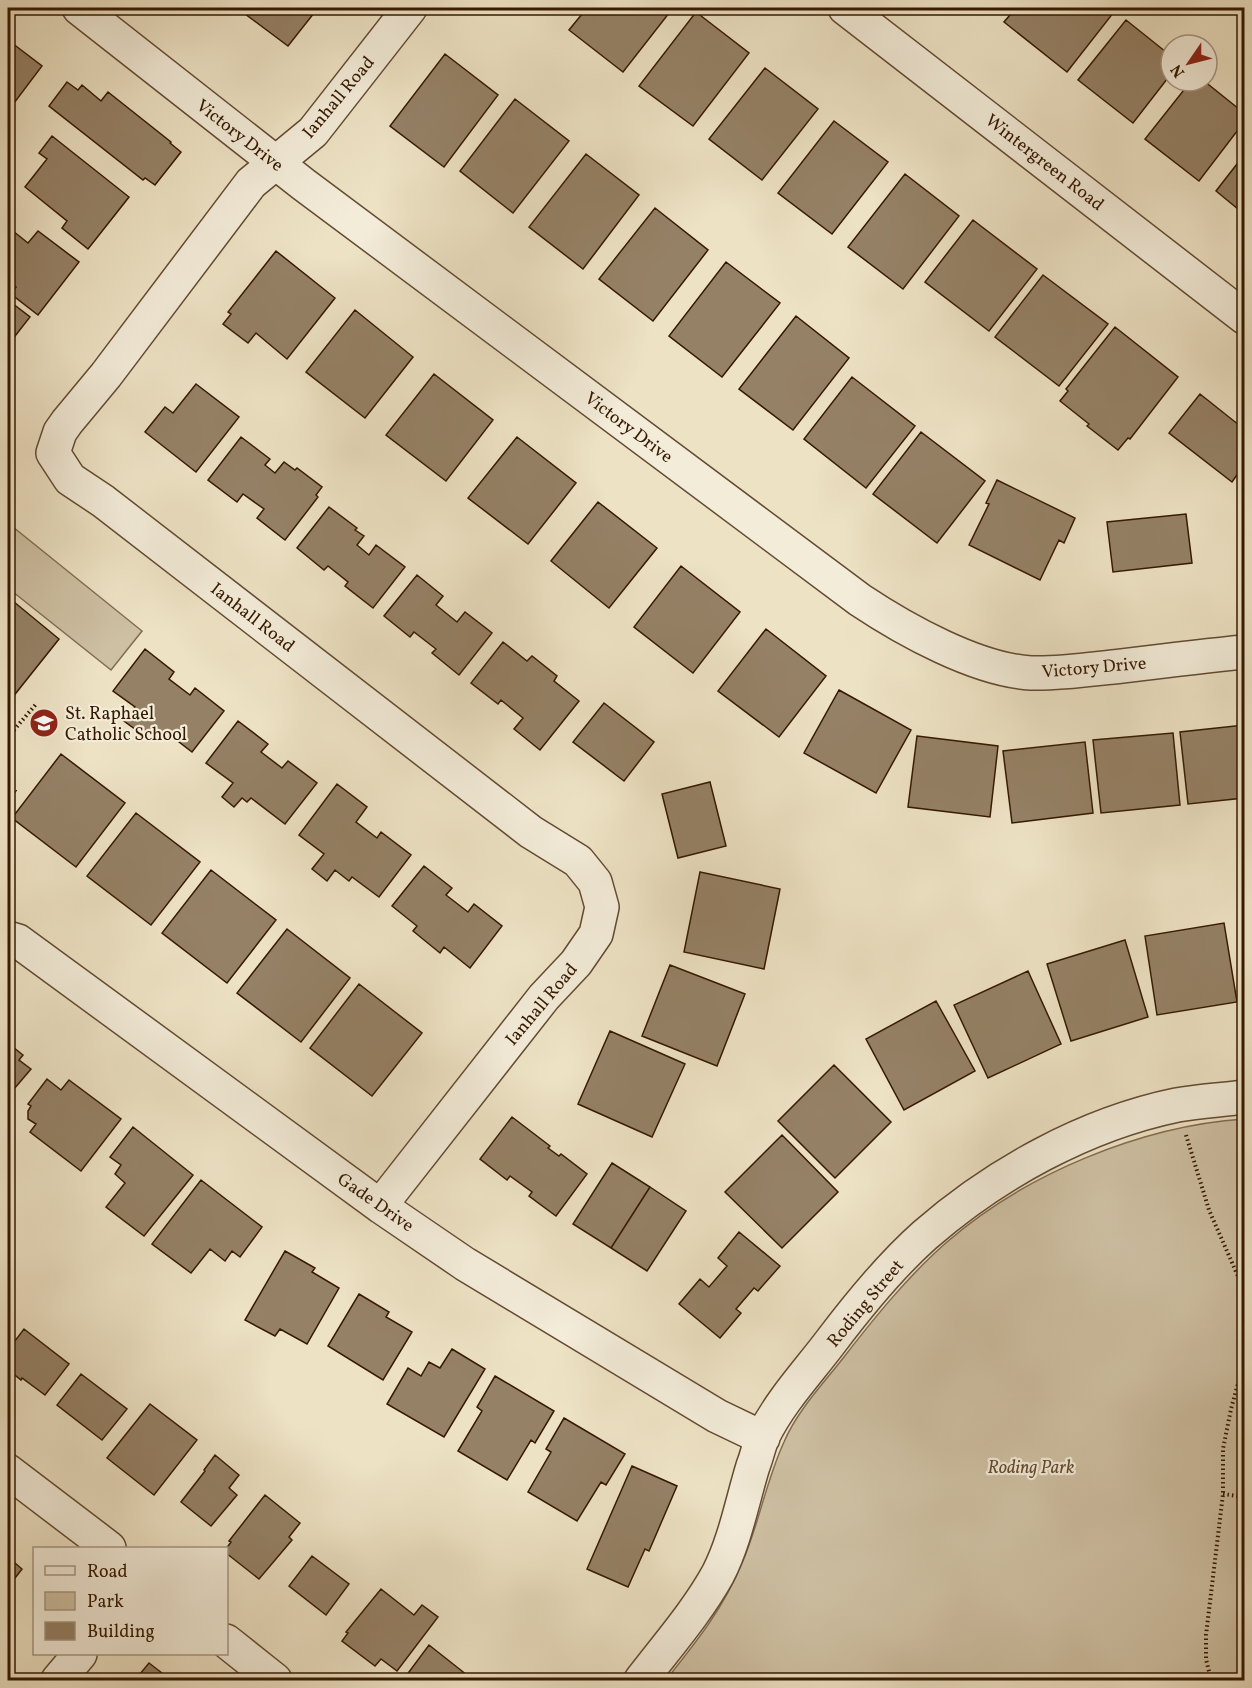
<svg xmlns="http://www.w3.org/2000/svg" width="1252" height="1688" font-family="Vollkorn,serif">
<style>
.green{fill:#cec0a3;stroke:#826c52;stroke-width:1.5}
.building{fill:#958166;stroke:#351800;stroke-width:1.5}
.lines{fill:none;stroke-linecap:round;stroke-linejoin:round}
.street-casing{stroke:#634a31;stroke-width:36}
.path{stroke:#351800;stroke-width:4;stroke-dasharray:1.5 3;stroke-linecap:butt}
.street{stroke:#f3ecd9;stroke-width:33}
.labels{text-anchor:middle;stroke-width:4.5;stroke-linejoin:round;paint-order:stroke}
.street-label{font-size:18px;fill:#351800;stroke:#f3ecd9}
.poi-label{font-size:18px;fill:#351800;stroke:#f3ecd9;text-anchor:start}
.park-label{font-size:18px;font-style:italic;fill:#634a31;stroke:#f3ecd9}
</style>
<rect width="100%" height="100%" fill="#ede2c4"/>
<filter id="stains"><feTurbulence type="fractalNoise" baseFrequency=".00333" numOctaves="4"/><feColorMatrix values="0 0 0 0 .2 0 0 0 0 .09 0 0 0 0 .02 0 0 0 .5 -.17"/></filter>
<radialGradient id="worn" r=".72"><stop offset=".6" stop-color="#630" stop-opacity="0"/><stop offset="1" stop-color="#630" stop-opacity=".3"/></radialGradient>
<path class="green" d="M8,523L142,631L111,670L8,588Z
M1244,1119V1680H666C697,1641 723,1609 742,1563C759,1524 766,1481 784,1442C797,1411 823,1384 844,1357C875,1317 909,1275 947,1242C1025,1174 1141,1126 1244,1119Z"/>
<path class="building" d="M237,8H318L288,46Z
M587,8H673L623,72L569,30Z
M1016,8H1111L1110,9L1114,12L1067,72L1004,22Z
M696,12L749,53L693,126L639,86Z
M1126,20L1171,56V74L1133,123L1078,80Z
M8,40L42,66L8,111Z
M445,54L498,95L444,167L390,126Z
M765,68L818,109L762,180L709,139Z
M1191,81H1204L1244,113V122L1199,181L1145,139Z
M67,82L78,90L82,85L101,101L108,92L171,142L170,143L181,152L155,185L145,178L143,180L49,106Z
M515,99L569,141L513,213L460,171Z
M834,121L888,162L832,234L778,193Z
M52,136L129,197L88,249L62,228L67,221L25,187L47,159L39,153Z
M586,154L639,195L583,269L529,227Z
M1244,155V214L1216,191Z
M905,174L959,216L903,289L848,247Z
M655,208L708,250L653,321L599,279Z
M973,220L1037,269L989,331L925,282Z
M8,227L28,243L38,231L79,262L38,315L11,294L16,287L8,280Z
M276,251L335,298L287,359L256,333L248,343L223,324L231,314L228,312Z
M726,262L780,303L722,377L669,336Z
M1043,275L1108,324L1059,386L995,337Z
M8,300L30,317L8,345Z
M355,310L413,357L365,418L306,372Z
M796,316L849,358L793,430L739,389Z
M1115,327L1178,377L1130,439L1128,438L1118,450L1087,426L1089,424L1060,401L1068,391L1066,389Z
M434,374L493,420L446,481L386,435Z
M852,377L915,426L866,488L804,439Z
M196,384L239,417L196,472L145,432L165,407L173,413Z
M1200,394L1244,429V465L1232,482L1169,433Z
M921,432L985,481L937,543L873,494Z
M241,437L270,459L265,465L275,473L284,462L295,470L297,468L322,487L316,495L318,497L285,540L257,518L264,509L243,494L237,502L208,480Z
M517,437L576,483L528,544L468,498Z
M997,480L1075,518L1064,543L1059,540L1040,580L969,545L989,504L986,503Z
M598,502L657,548L609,608L551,561Z
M329,507L357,528L355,530L364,536L357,545L369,555L376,545L405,567L373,608L345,586L348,582L328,566L324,570L297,548Z
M1186,514L1192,563L1113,572L1107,522Z
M681,566L740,612L693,673L634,627Z
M417,575L443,596L436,605L457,622L465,612L492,633L459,675L432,653L436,649L414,632L410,637L384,616Z
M8,597L59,639L8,703Z
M766,629L826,676L779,737L718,691Z
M503,642L527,661L532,656L557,676L554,681L579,701L540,750L514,729L523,718L501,700L498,704L471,683Z
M145,649L174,672L169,679L190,695L195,688L224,711L192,752L166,732L159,740L146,730L143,735L124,721L135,707L113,691Z
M839,690L911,730L876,793L804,753Z
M604,703L654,742L624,781L573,742Z
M238,721L268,744L261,752L282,768L288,761L317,783L285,824L251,798L247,802L242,798L234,807L222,797L233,783L206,763Z
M1244,725V798L1188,804L1180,732Z
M1173,733L1180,805L1101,813L1093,740Z
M917,736L998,746L990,817L908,807Z
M1085,742L1093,813L1012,823L1003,751Z
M61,754L125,803L76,867L12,818Z
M710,782L726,846L678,858L662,794Z
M337,784L367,807L356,822L377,838L381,832L411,855L379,897L352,877L349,881L335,870L327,881L312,869L324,854L299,835Z
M136,813L200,862L151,925L87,876Z
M424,866L452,888L446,895L468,912L474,904L502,926L470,968L444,947L440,953L413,931L417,926L392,906Z
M211,870L276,920L227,983L162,933Z
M700,872L780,889L764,969L684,952Z
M1224,923L1237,1002L1157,1015L1145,936Z
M287,929L350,978L301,1042L237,993Z
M1125,940L1148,1017L1071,1041L1047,964Z
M670,965L745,994L717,1066L642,1036Z
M1028,971L1061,1044L988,1078L954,1005Z
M359,984L422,1033L372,1096L310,1048Z
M936,1001L975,1071L904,1110L866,1039Z
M610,1031L685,1064L652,1137L578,1104Z
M8,1043L23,1055L19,1060L31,1069L8,1096Z
M834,1065L891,1122L835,1178L778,1121Z
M47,1079L61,1090L69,1080L121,1119L81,1171L30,1132L36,1124L28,1119V1111L31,1106L28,1104Z
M512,1117L550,1146L548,1148L559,1156L561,1154L587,1174L556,1216L529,1196L532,1192L510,1176L507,1180L480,1159Z
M133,1127L193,1175L144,1236L106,1207L125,1183L115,1174L121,1165L110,1157Z
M782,1135L838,1192L782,1248L725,1192Z
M612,1163L650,1187L611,1248L573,1224Z
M201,1180L262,1227L240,1257L232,1251L225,1261L210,1249L191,1273L152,1244Z
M650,1187L686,1211L647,1271L611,1248Z
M739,1232L780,1266L758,1291L754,1288L736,1309L741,1313L720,1338L679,1304L700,1279L709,1287L727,1266L718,1258Z
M285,1251L315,1268L312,1272L339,1288L307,1344L280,1329L275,1336L245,1320Z
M359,1294L389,1312L386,1317L412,1332L383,1380L328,1346Z
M24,1329L69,1364L45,1395L22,1378L21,1380L10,1371L11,1369L8,1366V1350Z
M452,1349L485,1369L444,1437L387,1404L408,1368L421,1376L429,1362L440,1368Z
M81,1374L127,1409L102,1440L57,1405Z
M495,1376L554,1411L535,1443L531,1440L507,1480L458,1451L482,1411L477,1407Z
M150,1404L197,1440L154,1495L107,1458Z
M564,1418L625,1454L606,1485L601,1482L577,1521L528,1492L551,1452L546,1449Z
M215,1455L239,1475L229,1488L237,1495L211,1526L181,1502L205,1471L204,1470Z
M632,1466L677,1486L649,1551L645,1549L628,1587L587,1569Z
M265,1495L300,1523L289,1537L292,1540L259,1579L226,1553V1549L231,1542L229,1541Z
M312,1556L349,1584L326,1615L289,1586Z
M8,1557L22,1569L8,1587Z
M381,1589L414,1615L422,1605L438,1617L397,1671L381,1659L375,1666L342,1641L348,1633L346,1632Z
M429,1645L467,1675L463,1680H403Z
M149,1663L171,1680H135Z"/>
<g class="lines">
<g class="street-casing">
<path id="street" d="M79,8L303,184L860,600C905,630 977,670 1031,673C1061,674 1092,669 1122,666C1163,661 1204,656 1244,652
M845,8L1244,317
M8,938L18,941L380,1206L465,1264L717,1416L763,1438
M380,1206L544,997L576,963L596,934L602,907L595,882L578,861L531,832L103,501L70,479L53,453L60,432L67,422L106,375L251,183L313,132L410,8
M8,1471L109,1548
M226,1641L275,1680
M58,1680L80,1654
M641,1680C667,1646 697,1612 718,1574C735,1541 742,1502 753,1466C757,1456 759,1445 763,1436C781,1400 808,1372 832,1340C860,1303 890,1266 925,1235C995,1174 1085,1124 1177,1105C1199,1101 1222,1100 1244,1097"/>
</g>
<path class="path" d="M8,737L37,703
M8,786L16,792
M1186,1135L1209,1210L1244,1290
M1223,1494L1244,1497
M1211,1680L1206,1659V1635L1223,1494V1449L1231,1409L1244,1362"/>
<use href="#street" class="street"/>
</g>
<defs>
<g id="school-disc" transform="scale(1.5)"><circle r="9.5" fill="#8f2418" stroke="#f3ecd9"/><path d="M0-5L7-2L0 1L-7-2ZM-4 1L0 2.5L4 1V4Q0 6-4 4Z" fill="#fff"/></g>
</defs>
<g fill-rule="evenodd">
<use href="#school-disc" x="44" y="723"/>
</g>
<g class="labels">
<g class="street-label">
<text transform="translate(338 97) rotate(-50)" y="6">Ianhall Road</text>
<text transform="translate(240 135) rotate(38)" y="6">Victory Drive</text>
<text transform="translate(1045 162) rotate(38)" y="6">Wintergreen Road</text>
<text transform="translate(629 427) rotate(37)" y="6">Victory Drive</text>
<text transform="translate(253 617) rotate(38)" y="6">Ianhall Road</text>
<text transform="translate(1094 667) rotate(-5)" y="6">Victory Drive</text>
<text transform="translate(541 1004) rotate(-50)" y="6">Ianhall Road</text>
<text transform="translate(376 1202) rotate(35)" y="6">Gade Drive</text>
<text transform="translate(865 1303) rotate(-50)" y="6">Roding Street</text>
</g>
<g class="poi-label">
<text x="65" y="719">St. Raphael<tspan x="65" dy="21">Catholic School</tspan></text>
</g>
<g class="park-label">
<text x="1031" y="1473">Roding Park</text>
</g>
</g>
<rect width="1252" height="1688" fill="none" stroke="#ede2c4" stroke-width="30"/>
<rect x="9" y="9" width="1234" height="1670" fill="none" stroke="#351800" stroke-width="3"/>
<rect x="15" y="15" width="1222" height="1658" fill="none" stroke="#351800" stroke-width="1.5"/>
<rect x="33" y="1547" width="195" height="108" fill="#f3ecd9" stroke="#a79782" stroke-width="1.5"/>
<rect x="45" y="1566" width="30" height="9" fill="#f3ecd9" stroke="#a79782" stroke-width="1.5"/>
<text x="87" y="1577" font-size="18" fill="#351800">Road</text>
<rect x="45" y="1592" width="30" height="18" fill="#cec0a3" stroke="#a79782" stroke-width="1.5"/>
<text x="87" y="1607" font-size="18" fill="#351800">Park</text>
<rect x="45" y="1622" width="30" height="18" fill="#958166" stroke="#a79782" stroke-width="1.5"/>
<text x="87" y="1637" font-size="18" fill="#351800">Building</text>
<g transform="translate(1189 63) rotate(235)"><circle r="28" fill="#f3ecd9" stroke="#a79782" stroke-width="1.5"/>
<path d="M0-4.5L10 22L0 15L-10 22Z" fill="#8f2418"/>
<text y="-9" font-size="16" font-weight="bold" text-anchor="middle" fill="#351800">N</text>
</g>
<rect width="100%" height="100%" filter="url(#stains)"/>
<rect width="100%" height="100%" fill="url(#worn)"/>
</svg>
